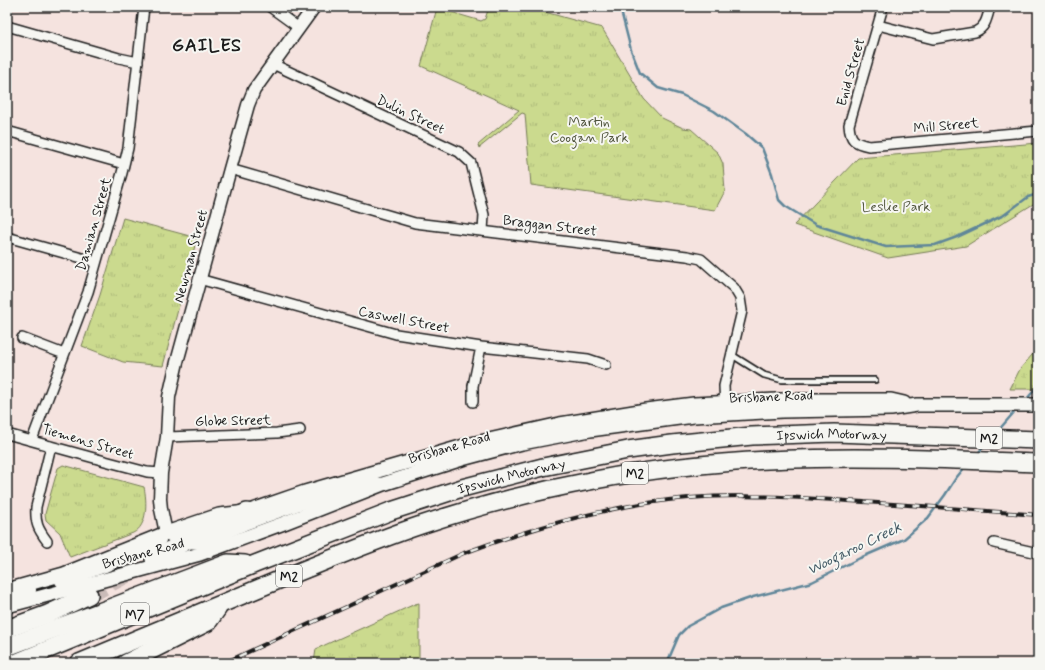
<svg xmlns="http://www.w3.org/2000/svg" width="1045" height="670" font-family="Mynerve,sans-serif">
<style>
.grass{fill:url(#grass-tufts);stroke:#747b55}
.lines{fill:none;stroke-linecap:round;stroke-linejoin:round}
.stream{stroke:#5f8699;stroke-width:2.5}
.motorway-tunnel{stroke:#cabbb8;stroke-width:17;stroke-dasharray:17 8;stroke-linecap:butt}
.service-casing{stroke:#1c1c1c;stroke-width:8}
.minor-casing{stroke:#1c1c1c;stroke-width:12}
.tertiary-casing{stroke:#1c1c1c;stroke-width:15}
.secondary-casing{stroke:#1c1c1c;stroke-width:16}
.motorway-casing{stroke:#1c1c1c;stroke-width:20}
.service{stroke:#f6f6f2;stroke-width:4.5}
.minor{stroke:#f6f6f2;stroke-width:9}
.tertiary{stroke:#f6f6f2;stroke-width:12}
.secondary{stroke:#f6f6f2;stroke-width:13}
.motorway{stroke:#f6f6f2;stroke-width:17}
.rail-casing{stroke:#1c1c1c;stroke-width:4}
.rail{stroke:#f6f6f2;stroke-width:2.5;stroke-dasharray:8;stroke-linecap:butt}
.labels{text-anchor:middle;stroke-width:4;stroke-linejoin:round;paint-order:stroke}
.shield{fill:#f6f6f2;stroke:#5d5d5c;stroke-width:1}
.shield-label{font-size:13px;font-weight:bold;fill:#1c1c1c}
.street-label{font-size:14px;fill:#1c1c1c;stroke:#f6f6f2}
.park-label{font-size:14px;fill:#51553e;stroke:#f6f6f2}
.water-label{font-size:15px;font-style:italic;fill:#435a65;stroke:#f6f6f2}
.district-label{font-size:18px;font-weight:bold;letter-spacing:1px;fill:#1c1c1c;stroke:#f6f6f2}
</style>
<defs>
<pattern id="grass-tufts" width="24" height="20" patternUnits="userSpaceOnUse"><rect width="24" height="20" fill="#cbda8e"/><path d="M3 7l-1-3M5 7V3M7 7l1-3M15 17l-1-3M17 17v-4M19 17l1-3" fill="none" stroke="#aeba7a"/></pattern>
</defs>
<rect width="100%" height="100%" fill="#f5e3df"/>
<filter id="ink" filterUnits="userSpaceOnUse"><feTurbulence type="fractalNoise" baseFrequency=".025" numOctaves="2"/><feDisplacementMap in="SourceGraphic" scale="8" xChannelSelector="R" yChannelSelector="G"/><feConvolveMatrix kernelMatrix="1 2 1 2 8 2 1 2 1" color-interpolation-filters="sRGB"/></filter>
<g filter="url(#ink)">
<path class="grass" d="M489,7H527L602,28L644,99L662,118L683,128L691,129L718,153L723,164L725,191L715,210L531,185L525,114L522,113L479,148L478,145L519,110L421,66L437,8L481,21L485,19Z
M1038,143V201L966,246L888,258L794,225L858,158Z
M123,218L197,238L163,366L123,362L82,346L100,295Z
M1038,348V389H1010L1020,369Z
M63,465L144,487C147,501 148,526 133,533L70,557L60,533L46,520L45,514L58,468Z
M419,603V663H314L316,649L415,604Z"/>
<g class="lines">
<path class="stream" d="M620,7L631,50L640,73L658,88L682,95L714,111L746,134L762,148L772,174L779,200L785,206L816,225L886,247L935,245L957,237L1004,215L1028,197L1038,194
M1025,401L1038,386
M997,432L1016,410
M977,454L985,445
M667,663L679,635L688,626L721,608L753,597L812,582L860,558L904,539L928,518L945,495L956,478L965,467"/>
<path class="motorway-tunnel" d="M89,595L126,575"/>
<g class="service-casing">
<path id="service" d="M732,355L764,375L782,380H875"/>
</g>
<g class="minor-casing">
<path id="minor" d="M270,7L299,28
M883,7L849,125C850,140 854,143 869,146L1038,131
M878,25L933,39L975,32C986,27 987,18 990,7
M7,26L119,58L138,62
M273,64L459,152L471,163L484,215L483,231
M7,131L124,164
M230,169L415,223L687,256L701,259L734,288L740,298L742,311L724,386L725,408
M7,237L96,262
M199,279L396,334L481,347L588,359L606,365
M22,338L64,354
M473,402V386L481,347
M7,434L105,461L147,472L161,473
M167,437L277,433L300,430
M32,440L88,292L122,173L128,148L144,7
M47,541C38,529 35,523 36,507L51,446
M994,543L1038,553"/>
</g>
<g class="tertiary-casing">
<path id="tertiary" d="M166,533L161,509L160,499L161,473L167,437L169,397L177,362L230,169L248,105L254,90L314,7
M166,533L183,542L201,543L247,523L296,505L371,483H378
M61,581L105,566L146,548L160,540
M7,597L30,590"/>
</g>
<g class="secondary-casing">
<path id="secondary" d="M7,590L64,574L166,533L219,515L247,512L305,492L471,444L560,424L646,410L694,404L776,400H891L904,403
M7,606L200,554L284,523L383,484L462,459L522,443L590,430L694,416L782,411L891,409L917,405H1038"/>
</g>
<g class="motorway-casing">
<g id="motorway">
<path d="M154,559L204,531L247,512"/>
<path d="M7,629L48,614L89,595"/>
<path d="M7,647L228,563L245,564"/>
<path id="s1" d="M15,663L255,564L391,511L462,488L543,467L628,450L672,444L752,436L834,433L1038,440"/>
<path d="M79,663C148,634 217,605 286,577C331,559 376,540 421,525C478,506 536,491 595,480C743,451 889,457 1038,463"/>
<path d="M126,663L208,622L218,608"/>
</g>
</g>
<use href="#service" class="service"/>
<use href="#minor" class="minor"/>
<use href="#tertiary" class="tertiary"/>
<use href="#secondary" class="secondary"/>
<use href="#motorway" class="motorway"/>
<g class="rail-casing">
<path id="rail" d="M224,663L464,553C521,532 580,514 641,504C709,492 780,496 848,501C912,505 975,510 1038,515"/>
</g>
<use href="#rail" class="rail"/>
</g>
</g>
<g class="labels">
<g class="shield">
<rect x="976" y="427" width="26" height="22" rx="3"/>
<rect x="622" y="462" width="26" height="22" rx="3"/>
<rect x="276" y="565" width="26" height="22" rx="3"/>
<rect x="121" y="603" width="28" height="22" rx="3"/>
</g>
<g class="shield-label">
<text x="989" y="443">M2</text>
<text x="635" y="478">M2</text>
<text x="289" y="581">M2</text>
<text x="135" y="619">M7</text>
</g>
<g class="street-label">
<text transform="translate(850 72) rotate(-74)" y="5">Enid Street</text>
<text transform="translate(411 114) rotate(25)" y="5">Dulin Street</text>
<text transform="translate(946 125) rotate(-5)" y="5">Mill Street</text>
<text transform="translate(93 224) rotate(-74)" y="5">Damian Street</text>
<text transform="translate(550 225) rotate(7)" y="5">Braggan Street</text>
<text transform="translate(190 256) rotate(-75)" y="5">Newman Street</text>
<text transform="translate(404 319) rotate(11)" y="5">Caswell Street</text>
<text transform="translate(771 396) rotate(-2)" y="5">Brisbane Road</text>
<text transform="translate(233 420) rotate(-1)" y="5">Globe Street</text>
<text dy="5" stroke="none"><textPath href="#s1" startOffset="855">Ipswich Motorway</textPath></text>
<text transform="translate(88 441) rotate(16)" y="5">Tiemens Street</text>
<text transform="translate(449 447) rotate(-16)" y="5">Brisbane Road</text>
<text dy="5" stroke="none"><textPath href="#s1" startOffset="531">Ipswich Motorway</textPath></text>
<text transform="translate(143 553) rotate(-15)" y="5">Brisbane Road</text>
</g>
<g class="park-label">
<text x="589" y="126">Martin<tspan x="589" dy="16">Coogan Park</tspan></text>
<text x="896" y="211">Leslie Park</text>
</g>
<g class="water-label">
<text transform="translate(854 548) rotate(-26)" y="5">Woogaroo Creek</text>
</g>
<g class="district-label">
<text x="207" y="51">GAILES</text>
</g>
</g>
<rect width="1045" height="670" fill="none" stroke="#f6f6f2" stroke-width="24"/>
<rect x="12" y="12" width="1021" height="646" fill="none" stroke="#1c1c1c" stroke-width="1.5" filter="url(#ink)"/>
</svg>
